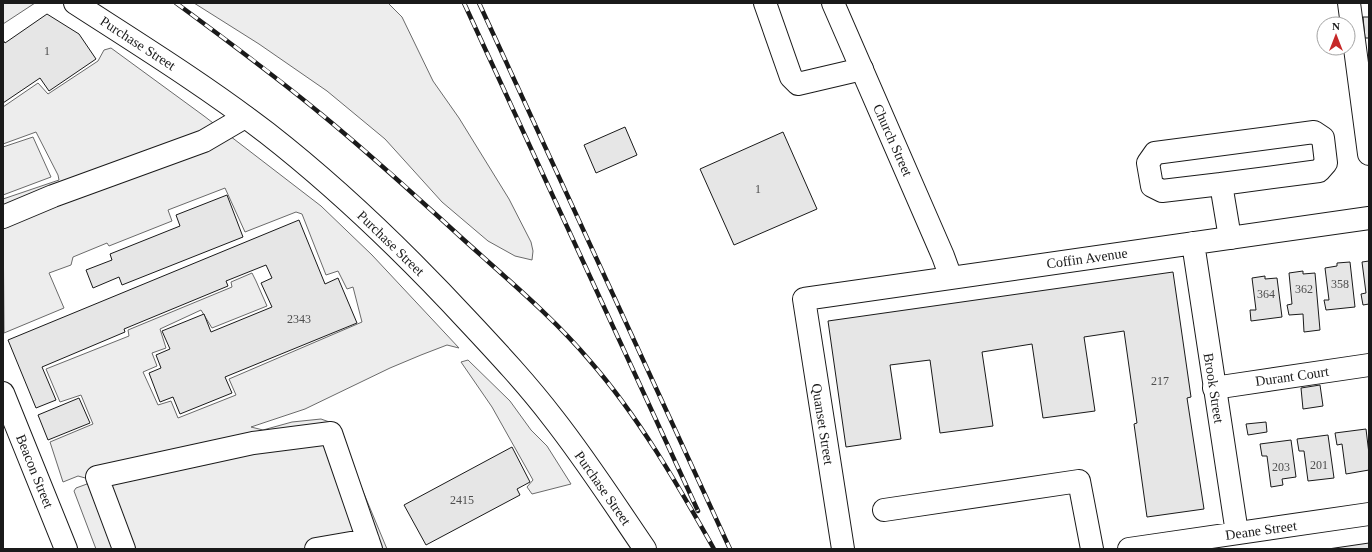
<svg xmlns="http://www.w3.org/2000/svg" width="1372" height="552" font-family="'Times New Roman',serif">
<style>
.built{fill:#ededed;stroke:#6a6a6a}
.building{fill:#e6e6e6;stroke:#1a1a1a}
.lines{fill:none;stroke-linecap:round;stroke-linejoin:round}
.minor-casing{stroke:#1a1a1a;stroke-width:24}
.major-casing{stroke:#1a1a1a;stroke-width:24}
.minor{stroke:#fff;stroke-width:22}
.major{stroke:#fff;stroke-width:22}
.rail-casing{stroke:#1a1a1a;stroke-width:4.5}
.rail{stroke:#fff;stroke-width:3;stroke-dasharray:9;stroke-linecap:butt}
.labels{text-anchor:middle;stroke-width:3;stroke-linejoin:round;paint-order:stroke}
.number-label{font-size:12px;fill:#4d4d4d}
.street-label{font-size:14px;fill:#1a1a1a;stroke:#fff}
</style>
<rect width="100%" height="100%" fill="#fff"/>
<path class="built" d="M3,3H35L3,24Z
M194,3H388L402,17L433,81L459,118L509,199L531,242L533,251L532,260L515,256L488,241L442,202L385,139L327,91L259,44Z
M111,48L204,116L321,206L372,255L459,348L447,345L421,355L390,368L305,409L251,427L263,430L292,422L321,419L335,424L387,549H96L74,491L76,488L87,484L89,479L78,476L63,482L50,442L93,424L81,395L60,402L46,369L129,336L128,330L232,287L231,282L252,273L256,281L267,306L212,328L201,310L160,329L166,348L152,353L157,366L143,372L158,405L171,401L178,418L236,395L229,379L362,322L353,287L347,289L338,271L326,275L302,214L296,212L245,232L225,188L168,210L172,221L109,246L107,243L73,257L71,265L49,273L64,308L4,333L3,199L59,180L58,175L36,132L3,144V107L38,83L48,94L98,61L104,50Z
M33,137L51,177L3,195V147Z
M468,360L510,401L531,430L547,446L571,484L532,494L527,487L533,480L492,407L461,362Z"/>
<path class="building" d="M47,14L79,34L96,59L49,91L40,78L3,103V40L5,43Z
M1363,17H1369V38H1365Z
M625,127L637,155L596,173L584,145Z
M783,132L817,209L734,245L700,169Z
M227,195L243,237L122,285L119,277L93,288L86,270L112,260L110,254L180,226L176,215Z
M299,220L325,284L338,278L357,323L225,377L232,393L180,414L173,397L160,402L149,373L161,368L156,355L170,349L162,331L204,314L211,332L272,307L261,283L272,278L266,265L226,281L228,286L124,329L125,332L42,367L56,400L36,408L8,340Z
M1369,261V304L1363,305L1361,294L1366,293L1362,262Z
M1350,262L1355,307L1326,310L1324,300H1329L1325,268L1337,266V263Z
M1303,271V274L1315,273L1320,330L1304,332L1303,314L1289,315L1287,305L1292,304L1289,273Z
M1173,272L1191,397L1187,398L1204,509L1147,517L1134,424L1137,423L1124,331L1084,337L1095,411L1043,418L1032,344L982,352L993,426L940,433L930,360L890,365L901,439L846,447L828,321Z
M1265,276V279L1277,278L1282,317L1251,321L1250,310H1256L1252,278Z
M1320,385L1323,406L1303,409L1301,388Z
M79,398L90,423L48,440L38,415Z
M1266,422L1267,432L1248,435L1246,424Z
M1366,429L1369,454V470L1346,474L1342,444L1337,445L1335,433Z
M1328,435L1334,478L1308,481L1304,451H1299L1297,439Z
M1291,440L1296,477L1282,479L1283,485L1271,487L1267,456H1262L1260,444Z
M512,447L530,482L517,489L520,495L426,545L404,505Z
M1369,543V549H1328Z"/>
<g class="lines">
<g class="minor-casing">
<path id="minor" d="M765,3L791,77L798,84L862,69
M1349,3L1369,154
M1221,184L1319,171L1326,163L1323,138L1314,132L1155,153L1148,163L1152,186L1162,191L1221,184L1230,238
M3,217L53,196L204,141L245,117
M1214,388L1369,365
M3,393L66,549
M884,510L1079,481L1092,549
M124,549L97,477L253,443L331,433L371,549
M316,549L368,540"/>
</g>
<g class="major-casing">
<path id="major" d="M75,3C140,45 206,86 267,133C340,190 406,254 469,322C498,353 527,384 553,418C586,460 615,505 645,549
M833,3L943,256L951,278
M1193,243L1237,533
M843,549L804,299L1369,218
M1129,549L1369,514"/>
</g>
<use href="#minor" class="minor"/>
<use href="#major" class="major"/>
<g class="rail-casing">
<path id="rail" d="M176,3C225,39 274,75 321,114C370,154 417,197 464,240C507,279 553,317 590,361C638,416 678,485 714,549
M464,3L698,511
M479,3L730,549"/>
</g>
<use href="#rail" class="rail"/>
</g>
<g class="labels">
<g class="number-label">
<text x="47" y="55">1</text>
<text x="758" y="193">1</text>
<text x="1340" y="288">358</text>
<text x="1304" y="293">362</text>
<text x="1266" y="298">364</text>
<text x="299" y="323">2343</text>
<text x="1160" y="385">217</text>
<text x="1319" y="469">201</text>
<text x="1281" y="471">203</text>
<text x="462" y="504">2415</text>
</g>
<g class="street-label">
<text transform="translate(138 43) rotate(33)" y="5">Purchase Street</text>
<text transform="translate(893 140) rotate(66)" y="5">Church Street</text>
<text transform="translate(391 243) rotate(44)" y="5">Purchase Street</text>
<text transform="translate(1087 258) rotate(-8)" y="5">Coffin Avenue</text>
<text transform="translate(1292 376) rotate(-8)" y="5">Durant Court</text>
<text transform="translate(1214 388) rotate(81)" y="5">Brook Street</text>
<text transform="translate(823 424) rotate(81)" y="5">Quanset Street</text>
<text transform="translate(35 471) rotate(68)" y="5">Beacon Street</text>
<text transform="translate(603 488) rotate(55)" y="5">Purchase Street</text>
<text transform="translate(1261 530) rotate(-8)" y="5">Deane Street</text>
</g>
</g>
<rect width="1372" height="552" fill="none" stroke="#1a1a1a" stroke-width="8"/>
<g transform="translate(1336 36)"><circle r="19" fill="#ffffff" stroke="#a3a3a3"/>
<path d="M0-3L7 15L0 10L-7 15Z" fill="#c62828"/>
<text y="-6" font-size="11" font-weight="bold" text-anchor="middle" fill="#1a1a1a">N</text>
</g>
</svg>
